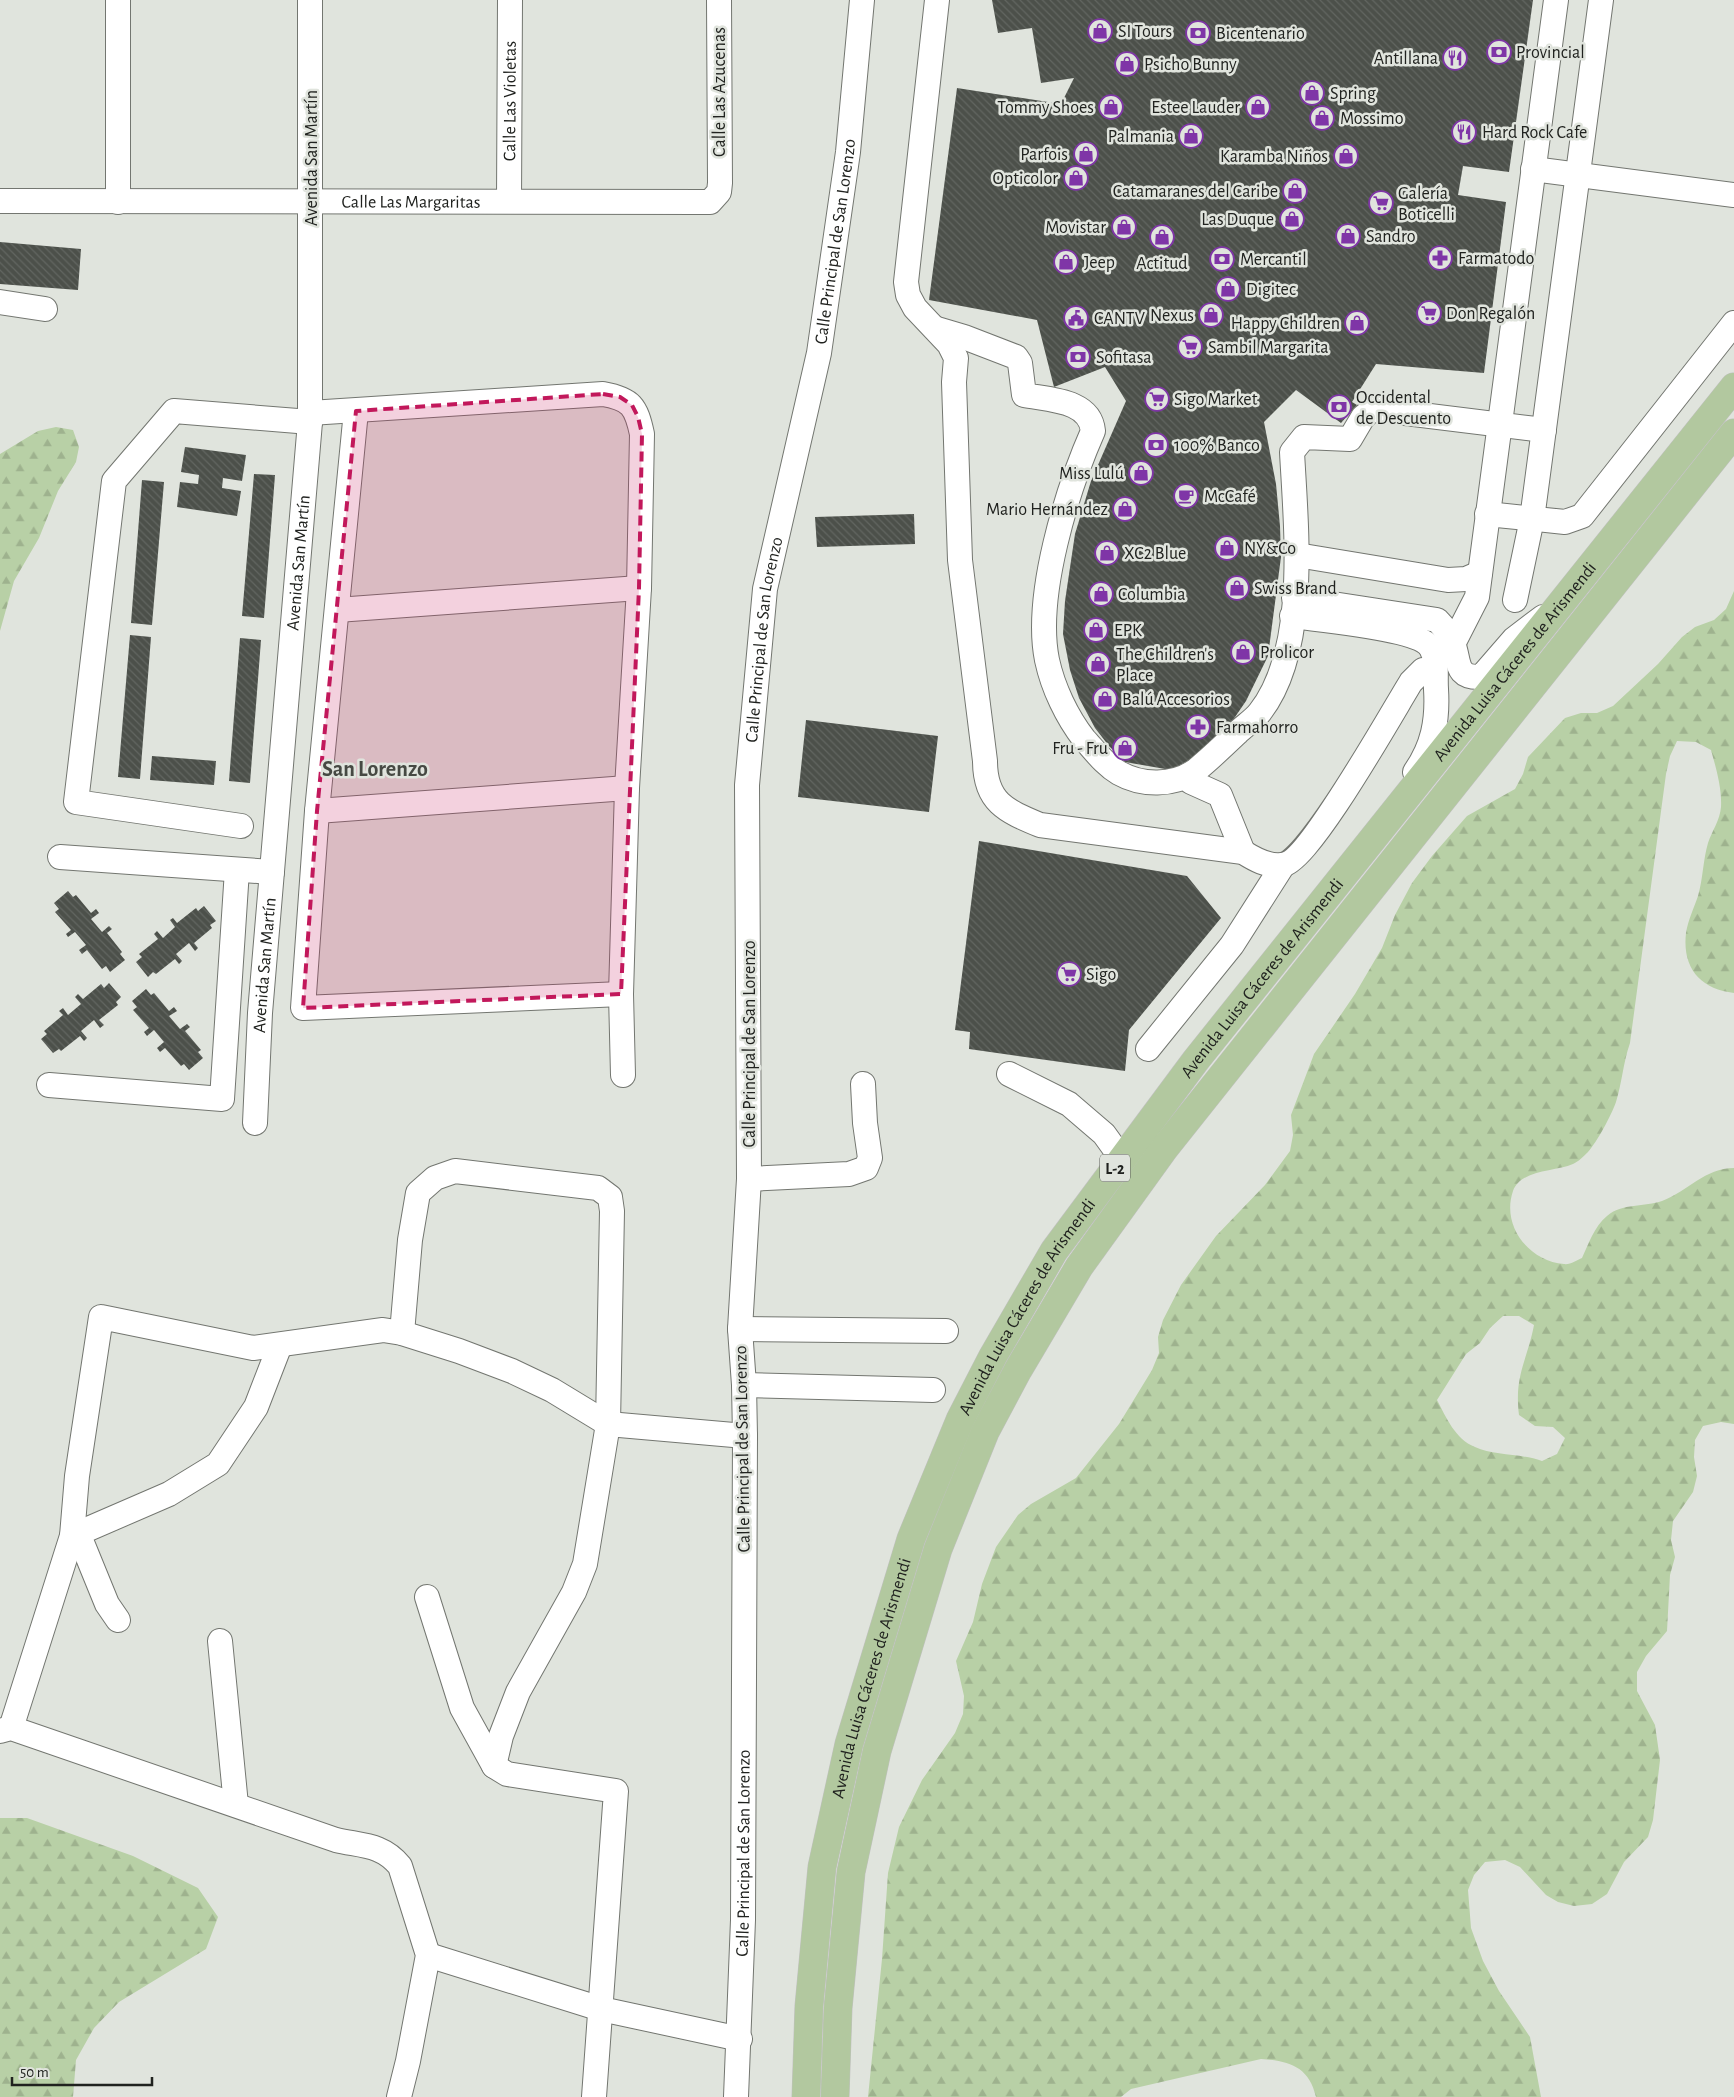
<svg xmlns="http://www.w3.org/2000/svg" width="1734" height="2097" font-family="'Alegreya Sans',sans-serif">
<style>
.forest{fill:url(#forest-firs);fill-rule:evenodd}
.building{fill:url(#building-back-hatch)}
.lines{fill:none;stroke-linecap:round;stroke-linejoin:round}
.minor-casing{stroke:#737670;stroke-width:26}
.major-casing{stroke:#c1c1c0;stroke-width:29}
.minor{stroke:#fff;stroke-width:24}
.major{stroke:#b2c89f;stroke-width:28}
.marked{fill:#c2185b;fill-opacity:0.2;stroke:#c2185b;stroke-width:4;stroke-dasharray:10 6;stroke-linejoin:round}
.labels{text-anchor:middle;stroke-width:5;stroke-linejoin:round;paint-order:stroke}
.shield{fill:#e0e4dd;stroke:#5a5c58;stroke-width:1}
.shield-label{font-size:16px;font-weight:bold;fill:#20221f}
.poi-label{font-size:18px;fill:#20221f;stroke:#e0e4dd;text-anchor:start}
.street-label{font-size:18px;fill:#20221f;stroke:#e0e4dd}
.district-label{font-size:22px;font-weight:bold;fill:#464943;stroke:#e0e4dd}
</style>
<defs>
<pattern id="forest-firs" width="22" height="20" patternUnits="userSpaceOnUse" patternTransform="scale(1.25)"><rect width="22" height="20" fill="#b8d0a6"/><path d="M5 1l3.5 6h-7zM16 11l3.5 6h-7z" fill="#9eb28e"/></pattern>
<pattern id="building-back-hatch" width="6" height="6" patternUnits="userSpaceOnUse" patternTransform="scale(1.25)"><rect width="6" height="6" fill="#4c504a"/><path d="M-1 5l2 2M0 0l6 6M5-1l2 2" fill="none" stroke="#626661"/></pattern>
</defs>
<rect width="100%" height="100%" fill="#e0e4dd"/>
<path class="forest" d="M56,427L73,430L79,447L76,462L58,491L39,538L14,581L0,631V454L38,431Z
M1734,591V993C1700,989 1682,968 1686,933C1688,920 1694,908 1698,896C1703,879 1703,860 1708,843C1712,831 1720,820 1721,807C1722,788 1716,768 1711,750L1696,742L1677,741L1670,756L1666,774L1630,1043C1623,1063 1622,1083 1616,1102C1611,1116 1597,1142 1588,1152C1584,1156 1578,1162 1573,1164C1555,1172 1521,1169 1513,1191C1501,1226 1529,1261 1564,1264C1570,1265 1577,1260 1582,1258C1589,1243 1594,1227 1607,1216C1622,1203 1645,1207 1662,1201C1688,1191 1705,1168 1734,1168V1424L1721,1422L1703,1426L1695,1440L1694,1457L1697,1476L1693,1492L1673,1521L1671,1540L1675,1557L1670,1575L1667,1631L1646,1656L1637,1672V1691L1655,1725L1660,1760L1653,1820L1648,1837L1624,1862L1607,1894L1592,1904L1574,1906L1558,1902L1546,1895L1520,1867L1505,1860L1485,1862L1474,1875L1468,1890L1471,1928L1483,1961L1499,1991L1530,2037L1541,2097H1316C1309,2067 1290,2061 1261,2059L1131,2089L1121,2097H868L882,1959L888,1873L899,1827L922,1780L955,1733L963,1714L964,1696L956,1661L973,1622L982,1584L996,1547L1018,1515L1031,1504L1076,1478L1119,1424L1152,1370L1159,1353L1158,1337L1163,1320L1181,1285L1216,1236L1265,1185L1290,1151L1293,1135L1291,1115L1314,1054L1355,994L1382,948L1395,915L1412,883L1432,856L1467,816L1515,789L1523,774L1528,757L1565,718L1581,713H1597L1613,706L1658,664L1682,637L1695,627L1714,620L1726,609ZM1503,1316H1519L1534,1325C1527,1361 1514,1376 1519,1415L1535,1426L1553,1427L1565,1438L1557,1454L1542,1461C1520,1453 1494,1456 1475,1447C1455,1439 1446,1417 1437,1400L1466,1354L1480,1343L1490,1328Z
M0,1818H27L133,1856L198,1888L218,1917L206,1949L119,2002L94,2028L76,2060L73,2097H0Z"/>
<path class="building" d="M992,0H1533L1509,172L1463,166L1458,195L1506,202L1484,373L1376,364L1352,402L1357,405L1341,423L1296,390L1264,422L1276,484L1280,526L1281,557L1268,656L1246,701L1233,720L1215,739L1191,759L1171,770L1125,762L1109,746L1095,728L1079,698L1070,670L1063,634L1065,601L1075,534L1091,481L1126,401L1105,367L1054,387L1037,320L929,300L957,88L1061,104L1074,78L1041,83L1032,28L998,33Z
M0,242L81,249L78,290L0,284Z
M185,447L246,455L242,481L223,478L222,488L241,491L237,516L177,507L180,482L198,484L199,475L181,472Z
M254,474L275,475L264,618L242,616Z
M142,480L164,482L152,625L131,623Z
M914,514L915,544L817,547L815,517Z
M130,635L151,637L140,779L118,777Z
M240,638L261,640L250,783L229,781Z
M806,720L938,736L929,812L798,797Z
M152,756L216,761L214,785L150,780Z
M979,841L1187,876L1221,918L1129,1030L1125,1071L969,1049L970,1032L955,1030Z
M68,891L73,897L76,895L91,913L96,909L99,913L91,919L102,932L109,926L112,929L107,933L122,952L120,954L125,960L110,972L106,966L102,969L87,950L82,954L79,950L86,945L75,932L68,937L66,934L71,930L55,912L59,909L54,903Z
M204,906L216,921L210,925L212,928L194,943L198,948L195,951L189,943L176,954L182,961L179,964L175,959L156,974L153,972L148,977L136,962L142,957L139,954L158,939L154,934L157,931L163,938L175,927L170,920L173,918L177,923L196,908L198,911Z
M109,983L121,997L116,1002L118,1005L99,1020L104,1025L100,1028L94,1020L81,1031L87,1038L84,1041L80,1036L61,1051L59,1049L53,1053L41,1039L47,1034L44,1031L63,1015L59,1011L63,1008L68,1015L81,1004L75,997L78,994L83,999L101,984L104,988Z
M146,989L151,995L154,993L169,1011L174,1007L177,1011L169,1016L180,1029L187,1024L190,1027L185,1031L201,1050L198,1052L203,1058L189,1070L184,1064L181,1066L165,1048L160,1052L157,1048L164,1042L154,1030L147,1036L144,1032L149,1028L133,1010L137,1007L132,1001Z"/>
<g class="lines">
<g class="minor-casing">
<g id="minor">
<path d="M118,0V202"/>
<path d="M937,0L906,282L908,295L915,308L949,344L956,358L954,382L960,560L985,761C985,802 1006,811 1040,825L1243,852C1254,859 1268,867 1282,865C1308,863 1393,711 1411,682L1423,670L1435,673"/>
<path d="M1533,169L1734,195"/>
<path id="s1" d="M0,201L710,202L719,192L720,183L719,0"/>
<path id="s2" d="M509,201L510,0"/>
<path d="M0,302L45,309"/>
<path d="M937,329L964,337L1016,357L1020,363L1024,395C1050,400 1090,400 1093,431C1067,490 1034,596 1047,660C1053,688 1067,717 1084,739C1095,751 1105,765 1119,773C1142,786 1173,786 1195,771C1210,759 1223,746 1237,733C1244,726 1254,720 1260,712C1309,649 1296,528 1292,452L1304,437L1350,439L1363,417L1373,409L1544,430"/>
<path d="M356,411L317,811L303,1008L621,994"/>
<path d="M310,413L603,394C631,399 636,406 642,434L639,588L627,788L621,994L623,1075"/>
<path d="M1487,514L1565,522L1582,516L1734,323"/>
<path d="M1297,555L1448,580L1466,579L1480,573"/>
<path d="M1294,598L1437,620C1444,627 1449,634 1453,643C1460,661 1454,678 1481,677L1514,639L1543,617"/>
<path d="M1515,600L1532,519L1601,0"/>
<path d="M337,610L639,588"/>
<path d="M1292,616C1318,620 1419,628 1431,648C1438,660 1435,676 1436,689C1438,721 1433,746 1415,772"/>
<path d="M1453,644L1477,597L1556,0"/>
<path d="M1187,776L1191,782L1220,795L1243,852"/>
<path d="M317,811L627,788"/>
<path d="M241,826L76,802L114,481L174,411L310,422"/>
<path d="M60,857L272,872"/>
<path d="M1148,1049L1232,945L1283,865"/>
<path d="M1009,1074L1069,1104L1104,1134L1122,1159"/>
<path d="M49,1085L222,1099L237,870"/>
<path id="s3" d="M255,1123L260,1013L310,422V0"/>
<path d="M749,1179L849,1174L866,1168L870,1158L865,1123L863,1084"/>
<path d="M740,1329L946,1331"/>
<path d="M402,1333L410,1240L418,1193L435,1178L455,1171L598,1188L610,1197L612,1211L608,1424L585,1564L574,1592L518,1692L501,1736L494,1766"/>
<path d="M744,1385L933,1390"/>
<path d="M78,1533L107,1604L118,1620"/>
<path d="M72,1536L169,1494L218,1464L256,1407L280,1345"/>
<path d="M427,1597L462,1708L494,1766L507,1774L616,1791L594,2097"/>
<path d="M220,1641L236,1805"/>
<path d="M11,1728L72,1536L77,1476L101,1317L253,1348L383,1330L402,1333L459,1351L512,1371L552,1390L608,1424L745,1436"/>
<path d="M0,1731L11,1728L336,1840C362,1846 382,1844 400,1866L428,1955L408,2061L399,2097"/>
<path d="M428,1955L601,2009L740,2039"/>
<path id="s4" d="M736,2097L743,1920L745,1436L744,1385L740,1329L749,1179L747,785L765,589L819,353L848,152L862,0"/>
</g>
</g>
<g class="major-casing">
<g id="major">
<path id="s5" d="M806,2097L809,2006L822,1867L849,1744L911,1539L960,1420L993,1356L1054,1251L1196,1060L1734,387"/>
<path d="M835,2097L838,2008L851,1872L877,1751L938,1549L985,1432L1018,1370L1079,1267L1164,1149L1734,433"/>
</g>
</g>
<use href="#minor" class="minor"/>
<use href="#major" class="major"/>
</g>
<path class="marked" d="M603,394L620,397L632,405L638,417L642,434L639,588L621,994L303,1008L317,811L356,411Z"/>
<defs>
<g id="shop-ring" transform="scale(1.25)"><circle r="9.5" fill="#e0e4dd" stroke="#7f35a7" stroke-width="1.5"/><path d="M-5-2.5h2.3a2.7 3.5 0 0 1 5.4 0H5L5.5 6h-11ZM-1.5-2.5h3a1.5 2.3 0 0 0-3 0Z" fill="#7f35a7"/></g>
<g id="bank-ring" transform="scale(1.25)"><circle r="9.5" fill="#e0e4dd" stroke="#7f35a7" stroke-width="1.5"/><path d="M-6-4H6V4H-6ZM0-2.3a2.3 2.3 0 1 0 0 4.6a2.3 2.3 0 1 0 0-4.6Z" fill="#7f35a7"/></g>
<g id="restaurant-ring" transform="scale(1.25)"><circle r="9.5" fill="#e0e4dd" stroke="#7f35a7" stroke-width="1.5"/><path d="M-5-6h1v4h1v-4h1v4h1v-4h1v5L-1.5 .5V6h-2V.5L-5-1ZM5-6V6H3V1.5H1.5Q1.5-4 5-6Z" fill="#7f35a7"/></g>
<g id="supermarket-ring" transform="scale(1.25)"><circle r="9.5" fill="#e0e4dd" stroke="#7f35a7" stroke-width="1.5"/><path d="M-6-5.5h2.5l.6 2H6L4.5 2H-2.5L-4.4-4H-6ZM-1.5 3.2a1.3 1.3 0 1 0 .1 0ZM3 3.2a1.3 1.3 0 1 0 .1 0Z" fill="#7f35a7"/></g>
<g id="pharmacy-ring" transform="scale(1.25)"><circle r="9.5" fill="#e0e4dd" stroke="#7f35a7" stroke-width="1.5"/><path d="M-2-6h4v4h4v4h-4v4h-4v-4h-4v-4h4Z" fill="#7f35a7"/></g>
<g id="civic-ring" transform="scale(1.25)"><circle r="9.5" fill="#e0e4dd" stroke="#7f35a7" stroke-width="1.5"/><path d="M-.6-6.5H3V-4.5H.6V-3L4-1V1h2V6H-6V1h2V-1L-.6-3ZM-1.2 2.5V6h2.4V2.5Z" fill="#7f35a7"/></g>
<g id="cafe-ring" transform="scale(1.25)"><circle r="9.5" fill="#e0e4dd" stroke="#7f35a7" stroke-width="1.5"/><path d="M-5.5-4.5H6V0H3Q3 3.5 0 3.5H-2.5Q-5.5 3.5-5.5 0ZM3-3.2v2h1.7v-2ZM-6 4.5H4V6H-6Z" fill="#7f35a7"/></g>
</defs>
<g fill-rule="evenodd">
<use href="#shop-ring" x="1100" y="31"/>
<use href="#bank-ring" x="1198" y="33"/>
<use href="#bank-ring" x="1499" y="52"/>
<use href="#restaurant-ring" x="1455" y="58"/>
<use href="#shop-ring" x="1127" y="64"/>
<use href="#shop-ring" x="1312" y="93"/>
<use href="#shop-ring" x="1111" y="107"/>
<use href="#shop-ring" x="1258" y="107"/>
<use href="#shop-ring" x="1322" y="118"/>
<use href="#restaurant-ring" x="1464" y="132"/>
<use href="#shop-ring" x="1191" y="136"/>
<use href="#shop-ring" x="1086" y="154"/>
<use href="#shop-ring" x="1346" y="156"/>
<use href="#shop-ring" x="1076" y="178"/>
<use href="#shop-ring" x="1295" y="191"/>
<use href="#supermarket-ring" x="1381" y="203"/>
<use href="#shop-ring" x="1292" y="219"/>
<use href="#shop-ring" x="1124" y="227"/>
<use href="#shop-ring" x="1348" y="236"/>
<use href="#shop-ring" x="1162" y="237"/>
<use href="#pharmacy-ring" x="1440" y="258"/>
<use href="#bank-ring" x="1222" y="259"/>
<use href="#shop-ring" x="1066" y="262"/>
<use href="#shop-ring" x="1228" y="289"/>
<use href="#supermarket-ring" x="1429" y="313"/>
<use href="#shop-ring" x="1211" y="315"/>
<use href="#civic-ring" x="1076" y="318"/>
<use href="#shop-ring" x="1357" y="323"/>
<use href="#supermarket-ring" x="1190" y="347"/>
<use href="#bank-ring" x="1078" y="357"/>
<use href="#supermarket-ring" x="1157" y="399"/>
<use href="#bank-ring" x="1339" y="407"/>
<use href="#bank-ring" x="1156" y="445"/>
<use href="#shop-ring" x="1141" y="473"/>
<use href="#cafe-ring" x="1186" y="496"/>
<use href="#shop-ring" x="1125" y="509"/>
<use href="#shop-ring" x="1227" y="548"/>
<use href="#shop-ring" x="1107" y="553"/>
<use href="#shop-ring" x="1237" y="588"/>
<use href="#shop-ring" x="1101" y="594"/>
<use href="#shop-ring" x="1096" y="630"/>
<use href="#shop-ring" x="1243" y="652"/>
<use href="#shop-ring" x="1098" y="664"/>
<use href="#shop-ring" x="1105" y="699"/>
<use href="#pharmacy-ring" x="1198" y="727"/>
<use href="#shop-ring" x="1125" y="748"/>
<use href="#supermarket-ring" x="1069" y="974"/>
</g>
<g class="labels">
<rect class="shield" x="1100" y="1154.5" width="30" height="27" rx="4"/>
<g class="shield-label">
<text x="1115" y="1174">L-2</text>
</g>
<g class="poi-label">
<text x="1118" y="37">SI Tours</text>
<text x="1216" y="39">Bicentenario</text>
<text x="1516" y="58">Provincial</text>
<text x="1438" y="64" text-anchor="end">Antillana</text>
<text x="1144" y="70">Psicho Bunny</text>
<text x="1330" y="99">Spring</text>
<text x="1094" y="113" text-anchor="end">Tommy Shoes</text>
<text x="1240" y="113" text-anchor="end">Estee Lauder</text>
<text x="1340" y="124">Mossimo</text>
<text x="1482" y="138">Hard Rock Cafe</text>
<text x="1174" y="142" text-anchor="end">Palmania</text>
<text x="1068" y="160" text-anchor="end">Parfois</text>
<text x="1328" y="162" text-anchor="end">Karamba Niños</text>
<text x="1058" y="184" text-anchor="end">Opticolor</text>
<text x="1278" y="197" text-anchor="end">Catamaranes del Caribe</text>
<text x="1398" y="199">Galería<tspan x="1398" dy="21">Boticelli</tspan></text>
<text x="1274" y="225" text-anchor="end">Las Duque</text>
<text x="1106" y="233" text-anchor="end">Movistar</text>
<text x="1366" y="242">Sandro</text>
<text x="1458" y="264">Farmatodo</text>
<text x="1240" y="265">Mercantil</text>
<text x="1084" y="268">Jeep</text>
<text x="1162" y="269" text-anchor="middle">Actitud</text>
<text x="1246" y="295">Digitec</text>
<text x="1446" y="319">Don Regalón</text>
<text x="1194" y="321" text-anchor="end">Nexus</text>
<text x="1094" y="324">CANTV</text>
<text x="1340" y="329" text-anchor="end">Happy Children</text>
<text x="1208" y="353">Sambil Margarita</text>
<text x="1096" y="363">Sofitasa</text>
<text x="1356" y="403">Occidental<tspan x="1356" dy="21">de Descuento</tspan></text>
<text x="1174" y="405">Sigo Market</text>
<text x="1174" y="451">100% Banco</text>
<text x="1124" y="479" text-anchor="end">Miss Lulú</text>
<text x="1204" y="502">McCafé</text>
<text x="1108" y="515" text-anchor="end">Mario Hernández</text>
<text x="1244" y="554">NY&amp;Co</text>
<text x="1124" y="559">XC2 Blue</text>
<text x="1254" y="594">Swiss Brand</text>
<text x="1118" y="600">Columbia</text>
<text x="1114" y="636">EPK</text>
<text x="1260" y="658">Prolicor</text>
<text x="1116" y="660">The Children's<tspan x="1116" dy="21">Place</tspan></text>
<text x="1122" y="705">Balú Accesorios</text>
<text x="1216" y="733">Farmahorro</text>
<text x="1108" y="754" text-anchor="end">Fru - Fru</text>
<text x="1086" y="980">Sigo</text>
</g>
<g class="street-label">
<text transform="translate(719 92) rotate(-90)" y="6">Calle Las Azucenas</text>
<text dy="6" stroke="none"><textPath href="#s2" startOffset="100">Calle Las Violetas</textPath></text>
<text transform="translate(311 158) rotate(-90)" y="6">Avenida San Martín</text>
<text dy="6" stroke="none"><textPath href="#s1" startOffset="411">Calle Las Margaritas</textPath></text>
<text dy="6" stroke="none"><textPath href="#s4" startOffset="1864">Calle Principal de San Lorenzo</textPath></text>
<text dy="6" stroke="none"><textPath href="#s3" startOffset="562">Avenida San Martín</textPath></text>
<text dy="6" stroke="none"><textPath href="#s4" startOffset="1459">Calle Principal de San Lorenzo</textPath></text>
<text dy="6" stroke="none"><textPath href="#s5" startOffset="1641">Avenida Luisa Cáceres de Arismendi</textPath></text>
<text dy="6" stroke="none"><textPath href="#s3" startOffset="158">Avenida San Martín</textPath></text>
<text dy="6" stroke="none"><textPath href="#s5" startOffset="1236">Avenida Luisa Cáceres de Arismendi</textPath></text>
<text transform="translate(749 1044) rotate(-90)" y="6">Calle Principal de San Lorenzo</text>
<text dy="6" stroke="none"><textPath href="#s5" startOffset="831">Avenida Luisa Cáceres de Arismendi</textPath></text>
<text transform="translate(742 1449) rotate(-91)" y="6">Calle Principal de San Lorenzo</text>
<text dy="6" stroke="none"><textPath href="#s5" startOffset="426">Avenida Luisa Cáceres de Arismendi</textPath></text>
<text dy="6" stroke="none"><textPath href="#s4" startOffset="244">Calle Principal de San Lorenzo</textPath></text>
</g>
<g class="district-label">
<text x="375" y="776">San Lorenzo</text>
</g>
</g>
<path d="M12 2077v8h140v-8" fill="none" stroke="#20221f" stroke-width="2.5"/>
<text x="20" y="2077" font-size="15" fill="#20221f" stroke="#e0e4dd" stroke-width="4" paint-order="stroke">50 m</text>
</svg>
